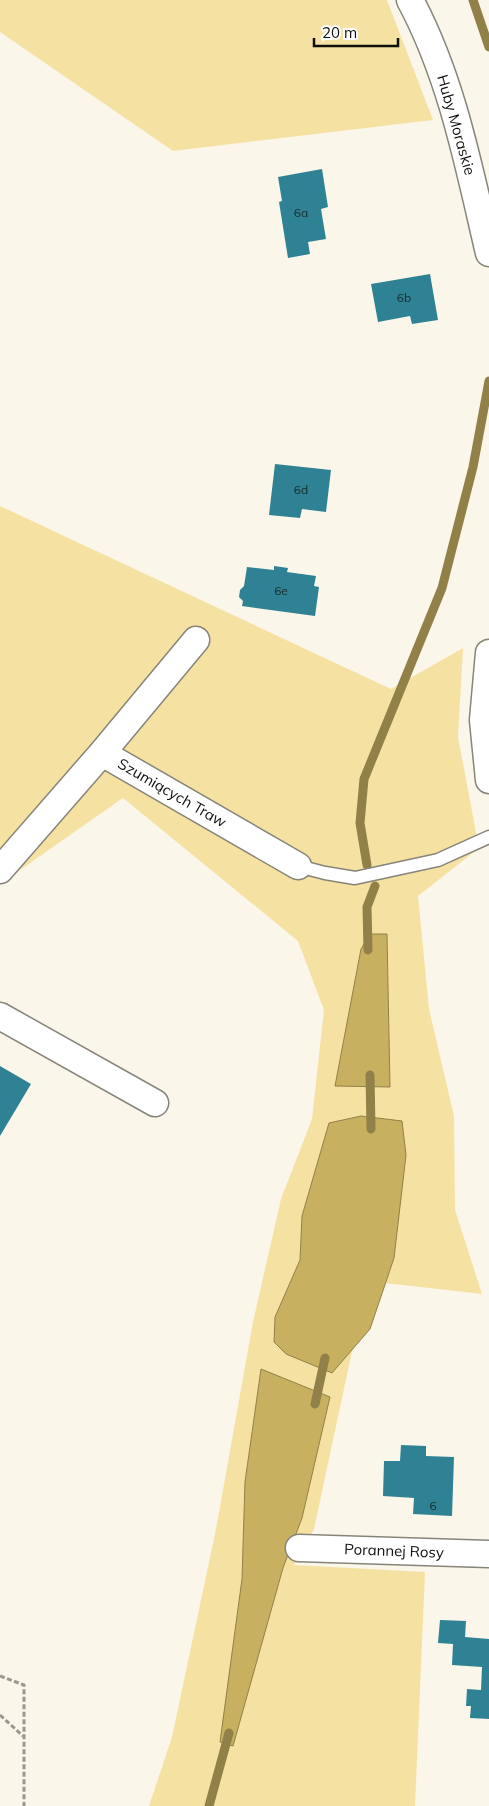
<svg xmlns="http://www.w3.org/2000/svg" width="489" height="1806" font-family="Mulish,sans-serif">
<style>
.green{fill:#f5e2a3}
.water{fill:#c8b061;stroke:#918047}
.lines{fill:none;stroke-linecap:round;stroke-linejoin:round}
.stream{stroke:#918047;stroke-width:9}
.building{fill:#2f8293}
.lane-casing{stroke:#878479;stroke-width:15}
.street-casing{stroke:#878479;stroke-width:29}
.path{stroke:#9a978e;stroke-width:3;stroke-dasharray:5 2.5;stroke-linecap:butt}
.lane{stroke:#fff;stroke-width:12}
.street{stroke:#fff;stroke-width:26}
.labels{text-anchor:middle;stroke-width:4.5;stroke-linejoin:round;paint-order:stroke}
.number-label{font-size:12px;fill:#182c2d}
.street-label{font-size:15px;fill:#100f0b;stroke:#fff}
</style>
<rect width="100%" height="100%" fill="#faf6e9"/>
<path class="green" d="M0,0H387L433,120L173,151L0,32Z
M0,506L391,689L463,648L458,737L479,848L418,896L429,1009L454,1116L455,1210L482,1294L367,1281L314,1529L294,1565L425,1572L415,1806H149L172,1737L216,1529L253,1322L281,1199L312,1119L324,1010L298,941L123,798L0,884Z"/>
<path class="water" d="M370,934H387L390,1087L335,1086L361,949Z
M361,1116L402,1121L406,1155L394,1258L370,1329L332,1373L286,1354L274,1342L275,1317L300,1260L302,1216L329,1123Z
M261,1369L330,1397L302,1518L283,1568L233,1746L220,1742L242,1579L245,1482Z"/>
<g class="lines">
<path class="stream" d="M473,0L489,47
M367,865L360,823L364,779L442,588L473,467L489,381
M368,950L367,907L375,886
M370,1075L371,1129
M315,1404L325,1358
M209,1806L229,1733"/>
</g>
<path class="building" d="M322,169L328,207L321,209L326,239L308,242L310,254L288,258L279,202L282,201L278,177Z
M430,274L438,320L412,324L410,316L378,322L371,284Z
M275,464L331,470L326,512L302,509L300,518L269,515Z
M274,566L288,568L287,572L316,576L314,586L319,587L315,616L242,606L243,601L239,597L240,590L244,586L247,567L274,570Z
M0,1066L31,1084L0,1136Z
M401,1445L426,1446V1456L454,1457L452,1516L413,1514L414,1498L383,1496L384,1461H400Z
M440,1620L466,1621L465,1637L489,1639V1719L470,1718L471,1706H466L467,1689L481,1690L482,1667L452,1665L453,1644L438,1643Z"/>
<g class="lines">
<g class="lane-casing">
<path id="lane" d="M298,866L325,873L355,878L438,860L489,837"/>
</g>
<g class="street-casing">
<path id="street" d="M410,0C452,78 469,168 489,253
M489,653L483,720L489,780
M102,753L196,640
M0,870L102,753L298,866
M0,1016L155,1103
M299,1548L489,1554"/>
</g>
<path class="path" d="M0,1676L24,1685V1806
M0,1715L23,1736"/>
<use href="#lane" class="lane"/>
<use href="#street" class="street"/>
</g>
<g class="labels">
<g class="number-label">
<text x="301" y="217">6a</text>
<text x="404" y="302">6b</text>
<text x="301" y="494">6d</text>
<text x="281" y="595">6e</text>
<text x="433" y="1510">6</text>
</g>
<g class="street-label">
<text transform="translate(456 125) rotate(74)" y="5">Huby Moraskie</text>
<text transform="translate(172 793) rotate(30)" y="5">Szumiących Traw</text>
<text transform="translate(394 1551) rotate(2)" y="5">Porannej Rosy</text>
</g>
</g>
<path d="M314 38v8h84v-8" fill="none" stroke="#100f0b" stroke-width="2.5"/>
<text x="322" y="38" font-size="15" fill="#100f0b" stroke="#ffffff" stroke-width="4" paint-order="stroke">20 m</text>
</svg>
